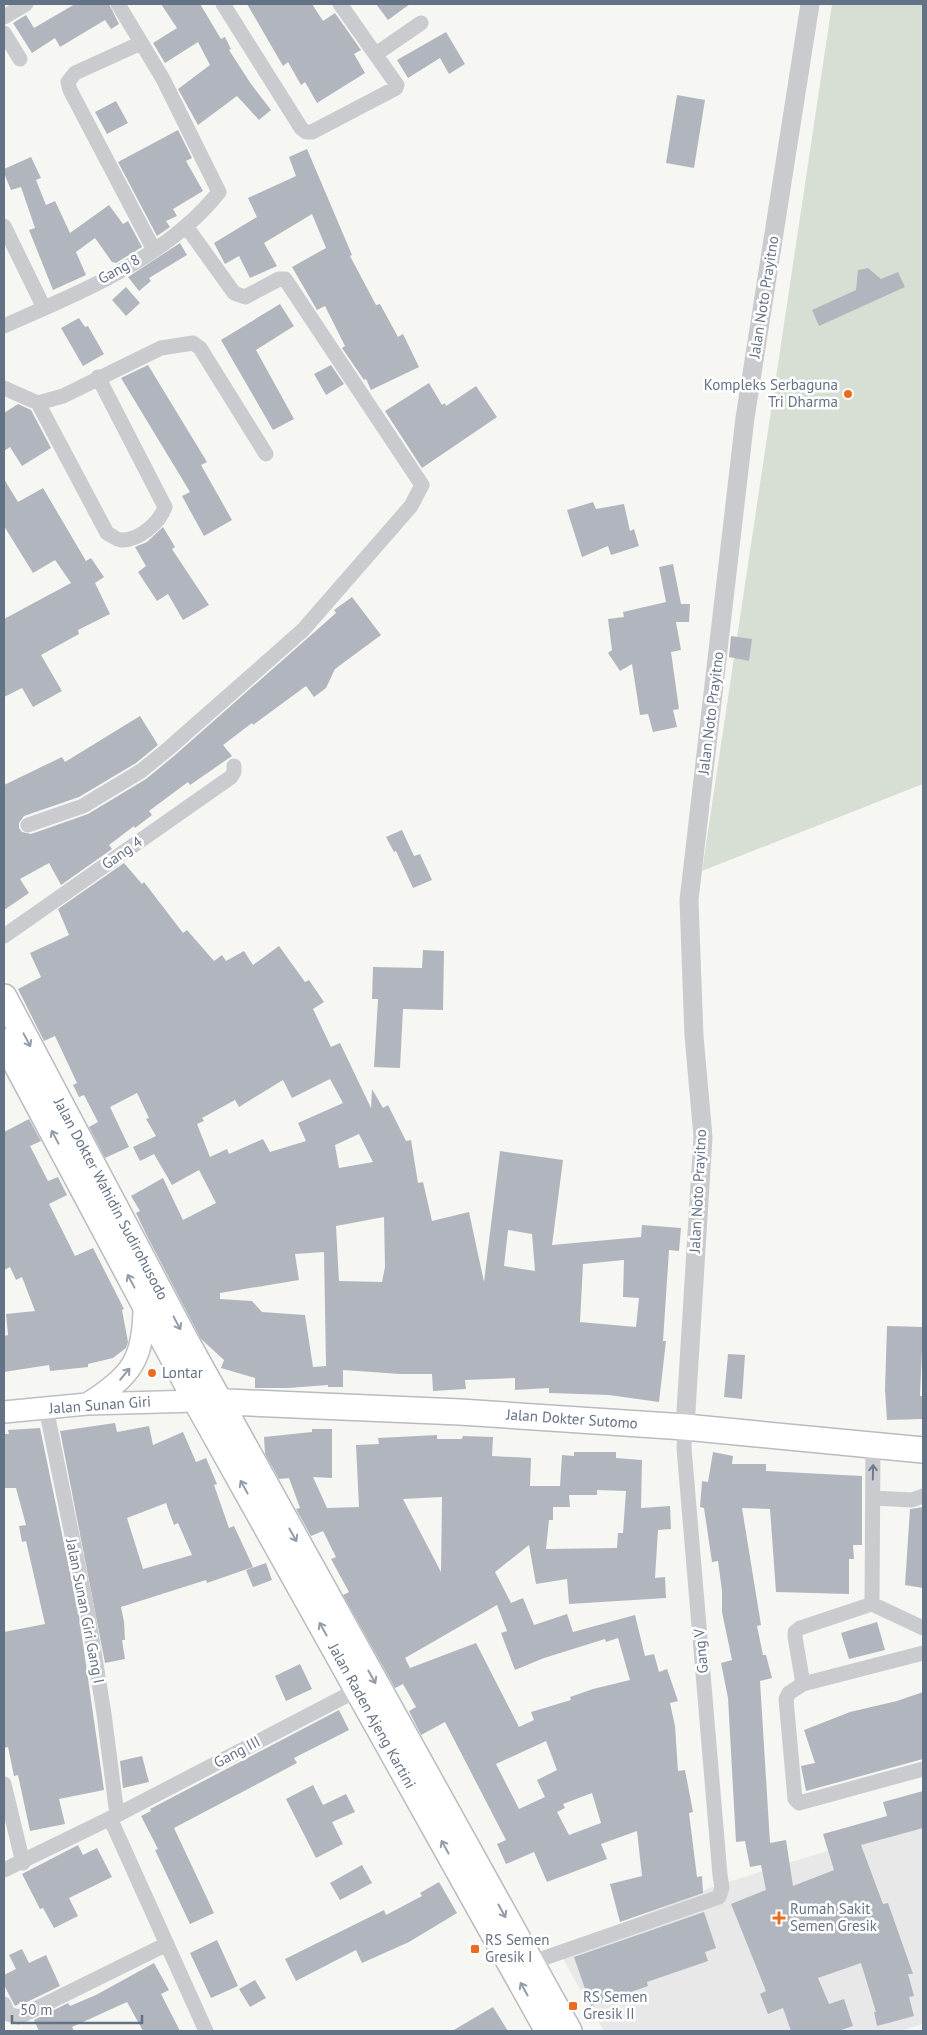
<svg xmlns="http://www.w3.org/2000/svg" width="927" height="2035" font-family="'PT Sans',sans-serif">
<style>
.built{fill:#e7e8e7}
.green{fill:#d7dfd4}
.building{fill:#b1b6be;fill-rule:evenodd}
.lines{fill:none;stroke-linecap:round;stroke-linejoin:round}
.secondary-casing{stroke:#bbbec3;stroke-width:24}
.trunk-casing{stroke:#b8bbbf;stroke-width:28}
.minor{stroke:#c9cbcf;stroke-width:15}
.tertiary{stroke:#c9cbcf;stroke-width:19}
.secondary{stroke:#fff;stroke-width:21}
.trunk{stroke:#fff;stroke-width:25}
.oneway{stroke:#929caa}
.oneway2{stroke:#6e7b8d}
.poi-dot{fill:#eb6c1f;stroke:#fff;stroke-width:2}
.labels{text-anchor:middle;stroke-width:5;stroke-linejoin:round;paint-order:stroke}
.street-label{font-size:15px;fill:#647286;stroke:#fff}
.poi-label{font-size:15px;fill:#647286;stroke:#fff;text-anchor:start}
</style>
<rect width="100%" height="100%" fill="#f6f7f3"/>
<path class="built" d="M923,1821V2024L900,2031H604L558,1950L712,1887Z"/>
<path class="green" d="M832,4H923V784L702,871Z"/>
<path class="building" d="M75,4H109L119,24L111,29L105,20L60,47L55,38L32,53L13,23L26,15L34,28Z
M161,4H200L221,39L225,37L231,49L229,50L251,84L271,110L259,120L237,96L198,125L178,89L210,65L198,42L165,63L153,43L177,28Z
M247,4H312L323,21L335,13L361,50L354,54L365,73L317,103L305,82L301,85L288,62L283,66Z
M376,4H410L388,20Z
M446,32L465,64L449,74L440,58L408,78L397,60Z
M677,95L705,100L694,168L666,163Z
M116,101L128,123L107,134L95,112Z
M178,130L192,158L186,161L203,191L173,209L177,216L166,221L170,227L157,236L118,162Z
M307,149L352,255L350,256L376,305L380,304L398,337L403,334L419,367L371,390L366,379L364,380L342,348L345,346L325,306L317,310L292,267L326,248L312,214L264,243L277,266L250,278L239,256L225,264L214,243L257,217L248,198L296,176L289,157Z
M31,157L41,178L36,180L46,205L55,201L70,233L109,205L123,224L128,221L142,247L116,263L112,262L95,238L76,252L86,275L53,290L29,230L35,228L21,187L11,190L4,173V169Z
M180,243L187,255L149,278L151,281L139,291L128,277Z
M868,268L881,279L898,272L905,287L819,326L812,310L856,290L858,270Z
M126,287L140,303L126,316L112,300Z
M280,304L294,326L256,350L294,419L273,430L221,340Z
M79,318L85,327L88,326L104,354L83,366L61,328Z
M148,365L207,462L201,465L232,520L204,536L182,496L190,492L121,378Z
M331,365L344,384L326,395L314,374Z
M429,383L442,405L445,403L446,406L476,386L497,417L422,468L385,411Z
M18,404L31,410L51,448L22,466L10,447L4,451V413Z
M4,479L18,502L43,488L86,561L91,558L104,577L95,583L110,614L78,630L79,634L41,655L62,691L33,707L22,688L4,697V619L71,583L55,560L33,573L4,526Z
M593,502L596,509L624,504L630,531L634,529L639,546L611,555L608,546L582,557L567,510Z
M163,527L175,547L172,549L209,605L183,620L168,594L157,601L138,572L146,566L135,547L147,542Z
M673,564L681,604H690L689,622H676L681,650L671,652L679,709L673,710L677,727L653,732L648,714L640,715L632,664L620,671L608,653L612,650L608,619L624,617L623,612L666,602L659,567Z
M352,597L381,635L335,669L326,688L314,697L306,686L253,725L252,723L223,745L232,756L190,785L188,782L149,811L152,815L135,828L134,826L109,845L112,849L61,885L49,863L20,879L29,893L4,910V785L62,757L65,762L140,716L158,745L136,763L79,797L24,816L19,823V828L22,832L31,834L88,814L146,779L174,756L336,613L334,610Z
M731,636L752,639L749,661L729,657Z
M402,830L414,856L420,854L432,880L413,888L396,851L394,852L386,837Z
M124,863L142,884L144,882L183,933L187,930L214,961L222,955L226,961L244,951L253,965L279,946L305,982L309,980L324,1002L313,1009L331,1047L340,1043L371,1108L372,1089L383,1108L388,1105L406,1141L411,1140L418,1183L423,1182L432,1221L469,1212L484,1282L500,1151L563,1160L552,1245L641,1237L642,1225L681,1228L679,1251L669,1250L663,1341H666L659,1402L609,1395L549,1393V1388L515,1390V1378L465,1380L466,1389L433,1391L432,1374H400L343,1370V1387H328V1385L288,1388H255V1378L221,1368L224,1360L201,1339L146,1234L136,1213L140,1211L131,1196L163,1178L183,1220L216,1203L199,1170L172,1185L154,1154L140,1161L133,1147L156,1136L146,1119L149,1118L137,1093L110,1107L129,1147L105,1158L89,1127L98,1122L84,1095L79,1097L73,1085L77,1083L55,1036L44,1041L18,989L41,977L30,953L69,935L58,909ZM330,1079L343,1103L298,1123L306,1141L270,1152L263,1139L229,1154L227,1149L210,1157L197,1124L204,1121L202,1118L235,1100L239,1107L283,1080L292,1098ZM359,1134L373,1162L339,1168L335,1145ZM384,1217L385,1267L382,1282L339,1281L336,1226ZM508,1230L532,1234L535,1271L504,1266ZM324,1252L326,1366L313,1367L305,1315L262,1312L252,1301L220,1299V1293L299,1280L295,1254ZM624,1260L623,1297L639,1298L636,1327L580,1322L583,1264Z
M423,950L444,951L443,1010L403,1009L400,1068L374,1067L378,999H372L373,967L422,968Z
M29,1119L41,1141L30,1146L48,1181L58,1177L67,1195L49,1204L75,1256L93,1248L124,1309L122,1310L128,1342L126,1348L113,1358L88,1364V1367L50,1371L49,1365L4,1372V1336L8,1335L6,1314L35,1311L22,1277L16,1280L10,1267L4,1270V1132Z
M887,1326L923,1327L920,1396H923V1419L887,1420L885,1390Z
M728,1354L745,1355L742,1399L724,1397Z
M115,1423L117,1432L149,1426L153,1445L183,1432L196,1462L206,1458L217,1484L214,1485L229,1528L234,1526L253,1567L207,1583L206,1580L121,1607L124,1622L125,1640H122L125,1659L105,1663L60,1431ZM166,1503L174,1525L178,1523L192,1555L143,1569L127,1518Z
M40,1428L79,1616L104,1790L59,1799L65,1824L30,1831L18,1775L14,1776L8,1747L4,1748V1632L45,1624L26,1541L22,1542L19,1526L26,1525L16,1488H4V1434H9L8,1430Z
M312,1429H332V1478L313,1477L327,1508L359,1507L356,1445L379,1444L378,1438L437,1435V1439H462L463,1436L493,1437L492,1456L531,1458L530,1486H560L562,1455L574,1456V1452H616V1458L642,1460L641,1508L670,1506L671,1529L658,1530L655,1578L665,1577L666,1598L569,1604L567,1579L536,1584L529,1545L495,1572L511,1603L523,1598L534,1625L567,1614L573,1632L635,1615L645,1656L654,1654L659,1672L667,1669L678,1701L670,1703L675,1726L678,1771L685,1770L693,1812L689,1813L697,1877L702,1876L703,1893L620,1922L610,1884L642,1876L637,1831L601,1844L607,1859L547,1882L534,1852L506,1864L497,1844L506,1840L445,1722L421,1735L409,1711L416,1707L403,1684L395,1688L343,1595L349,1592L331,1559L336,1557L323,1531L311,1536L296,1509L300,1508L289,1478L279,1479L265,1454L264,1437L312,1432ZM597,1490L626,1491L623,1533H618L617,1548L546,1549L549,1520H553V1507H570L569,1495H597ZM442,1497L441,1572L403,1499ZM497,1605L507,1631L501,1633L515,1670L544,1658L605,1639L606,1642L618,1638L630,1680L593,1689L570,1697L571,1700L531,1712L534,1720L519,1727L476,1643L410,1668L405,1658ZM546,1741L557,1770L537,1780L545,1797L519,1809L496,1764ZM592,1793L601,1823L569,1835L557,1812L565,1808L563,1804Z
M713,1452L733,1456L732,1464H766V1471L862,1476V1545H853L854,1559H849V1594L776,1592L770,1509L742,1508L761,1625L757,1626L763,1655H766L772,1678L760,1681L770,1843L786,1840L793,1886L834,1870L823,1834L887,1816L883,1802L923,1791V1828L861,1845L883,1904L888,1903L913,1974H908L914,1996L909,1997L914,2016L877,2026L874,2012H876L861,1963L818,1978L829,2004L844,1999L853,2026L838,2031H791L783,2008L768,2014L760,1994L766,1991L731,1904L766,1890L761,1865L750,1867L745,1841L736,1842L728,1698L721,1663L732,1660L722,1612V1591L718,1561L712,1562L704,1508L700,1507L702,1481L708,1482Z
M923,1507V1588L905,1585L910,1509Z
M266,1563L272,1580L253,1587L246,1570Z
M877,1622L885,1650L849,1659L841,1633Z
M300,1664L312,1689L286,1701L275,1676Z
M923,1692V1759L806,1791L801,1766L815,1763L804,1730L850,1712L897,1701Z
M339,1710L349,1730L294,1758L297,1763L174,1828L214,1913L190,1924L155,1850L158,1849L141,1816L151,1811L150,1809Z
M142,1756L149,1782L123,1788L120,1761Z
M313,1785L323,1805L346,1794L355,1812L332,1822L343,1844L316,1858L286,1799Z
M78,1845L83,1855L97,1848L112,1877L69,1898L78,1916L54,1928L43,1908L40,1909L22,1874Z
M362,1865L372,1883L340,1900L330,1883Z
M439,1882L457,1913L409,1942L362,1963L356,1950L296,1981L285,1959L384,1910L386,1915L422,1896L420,1893Z
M704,1912L716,1948L705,1952L708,1961L647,1982L648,1986L591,2006L574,1957Z
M217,1940L238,1986L211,1998L190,1953Z
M22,1949L29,1963L46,1955L60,1986L25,2003L24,2001L15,2006L4,1985V1975L16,1969L9,1955Z
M154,1963L169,1990L161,1994L180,2031H143L127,2002L72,2027L74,2031H39L34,2020L68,2003L70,2006L96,1995Z
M255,1980L266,1998L250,2007L239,1989Z
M493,2007L508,2031H452Z"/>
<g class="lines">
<g class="secondary-casing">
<path id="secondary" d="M87,1404C132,1376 144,1359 144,1306
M4,1412L87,1404L196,1401"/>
</g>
<g class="trunk-casing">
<path id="trunk" d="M4,997L185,1339L569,2031
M4,1041L196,1401L548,2031
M205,1401L460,1412L685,1427L923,1450"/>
</g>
<path class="minor" d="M223,4L301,128L306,132H312L396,88L397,85L340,4
M4,17L26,4
M4,33L20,59
M141,43L75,73L68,82L70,90L154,250
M376,54L421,23
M4,226L44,308
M4,326C78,293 167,258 219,192L163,79L118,4
M4,388L38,403L63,396L161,348L193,343L200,348L266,454
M38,403L107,533C111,535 117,540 121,540C139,541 160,522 165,507L98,377
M28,825L83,806L141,771L168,749L303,630L411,506L422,485L285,279H279L245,297L234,293L186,226
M4,936L231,777L234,772V766
M46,1408L88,1614L104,1714L117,1815
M873,1498L912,1500L923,1496
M872,1604L873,1445
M923,1628L872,1604L800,1628L795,1632V1637L803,1684L789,1693L786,1699L795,1799L799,1803L923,1769
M803,1684L923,1653
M4,1784L23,1863
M110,1818L206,2031
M4,1870L117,1815L357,1690
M530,1963L719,1897L722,1888L720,1875L684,1448L685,1427
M4,2004L8,2014L19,2017L167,1944"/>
<path class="tertiary" d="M685,1427L703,1137L694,1036L689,900L745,418L810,4"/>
<use href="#secondary" class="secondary"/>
<use href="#trunk" class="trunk"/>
</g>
<defs><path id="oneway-shaft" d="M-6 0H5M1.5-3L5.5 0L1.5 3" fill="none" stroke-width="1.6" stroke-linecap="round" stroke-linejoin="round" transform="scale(1.25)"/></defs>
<g class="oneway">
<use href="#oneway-shaft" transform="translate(27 1040) rotate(62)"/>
<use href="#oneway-shaft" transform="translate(55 1137) rotate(-118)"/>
<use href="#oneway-shaft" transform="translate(131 1281) rotate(-118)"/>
<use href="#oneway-shaft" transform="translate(177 1323) rotate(62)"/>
<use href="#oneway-shaft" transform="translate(125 1374) rotate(-50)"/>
<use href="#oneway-shaft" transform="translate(244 1487) rotate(-119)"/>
<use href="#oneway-shaft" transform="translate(293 1535) rotate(61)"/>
<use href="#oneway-shaft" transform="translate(323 1629) rotate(-119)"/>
<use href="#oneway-shaft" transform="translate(372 1677) rotate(61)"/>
<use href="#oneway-shaft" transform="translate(445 1847) rotate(-119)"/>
<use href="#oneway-shaft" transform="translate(502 1911) rotate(61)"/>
<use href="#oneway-shaft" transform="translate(524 1989) rotate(-119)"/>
</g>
<use class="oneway2" href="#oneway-shaft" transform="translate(873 1472) rotate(-89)"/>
<g class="poi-dot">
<circle cx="848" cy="394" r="5"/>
<circle cx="152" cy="1373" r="5"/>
<path d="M776.5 1910.5h5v5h5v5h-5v5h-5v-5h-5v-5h5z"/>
<rect x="470" y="1944" width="10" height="10" rx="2.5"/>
<rect x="568" y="2001" width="10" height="10" rx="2.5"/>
</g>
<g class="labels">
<g class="street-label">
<text transform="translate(119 269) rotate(-29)" y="5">Gang 8</text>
<text transform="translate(764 297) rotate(-81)" y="5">Jalan Noto Prayitno</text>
<text transform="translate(711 713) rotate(-83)" y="5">Jalan Noto Prayitno</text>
<text transform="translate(122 853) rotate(-35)" y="5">Gang 4</text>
<text transform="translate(698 1191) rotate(-87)" y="5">Jalan Noto Prayitno</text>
<text transform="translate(111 1199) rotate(62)" y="5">Jalan Dokter Wahidin Sudirohusodo</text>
<text transform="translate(100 1405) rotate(-4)" y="5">Jalan Sunan Giri</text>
<text transform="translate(572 1419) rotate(4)" y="5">Jalan Dokter Sutomo</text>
<text transform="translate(85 1611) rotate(79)" y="5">Jalan Sunan Giri Gang I</text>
<text transform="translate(701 1651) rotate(-95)" y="5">Gang V</text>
<text transform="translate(372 1716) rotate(61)" y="5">Jalan Raden Ajeng Kartini</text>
<text transform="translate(237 1752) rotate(-28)" y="5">Gang III</text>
</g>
<g class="poi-label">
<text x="838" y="390" text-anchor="end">Kompleks Serbaguna<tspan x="838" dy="17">Tri Dharma</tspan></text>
<text x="162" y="1378">Lontar</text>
<text x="790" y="1914">Rumah Sakit<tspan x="790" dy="17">Semen Gresik</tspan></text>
<text x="485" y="1945">RS Semen<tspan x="485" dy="17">Gresik I</tspan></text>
<text x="583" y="2002">RS Semen<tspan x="583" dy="17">Gresik II</tspan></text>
</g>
</g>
<rect width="927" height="2035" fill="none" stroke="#647286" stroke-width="10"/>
<path d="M12 2015v8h130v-8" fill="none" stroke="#647286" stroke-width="2.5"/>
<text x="20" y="2015" font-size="15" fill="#647286" stroke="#ffffff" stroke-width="4" paint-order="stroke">50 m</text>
</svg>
